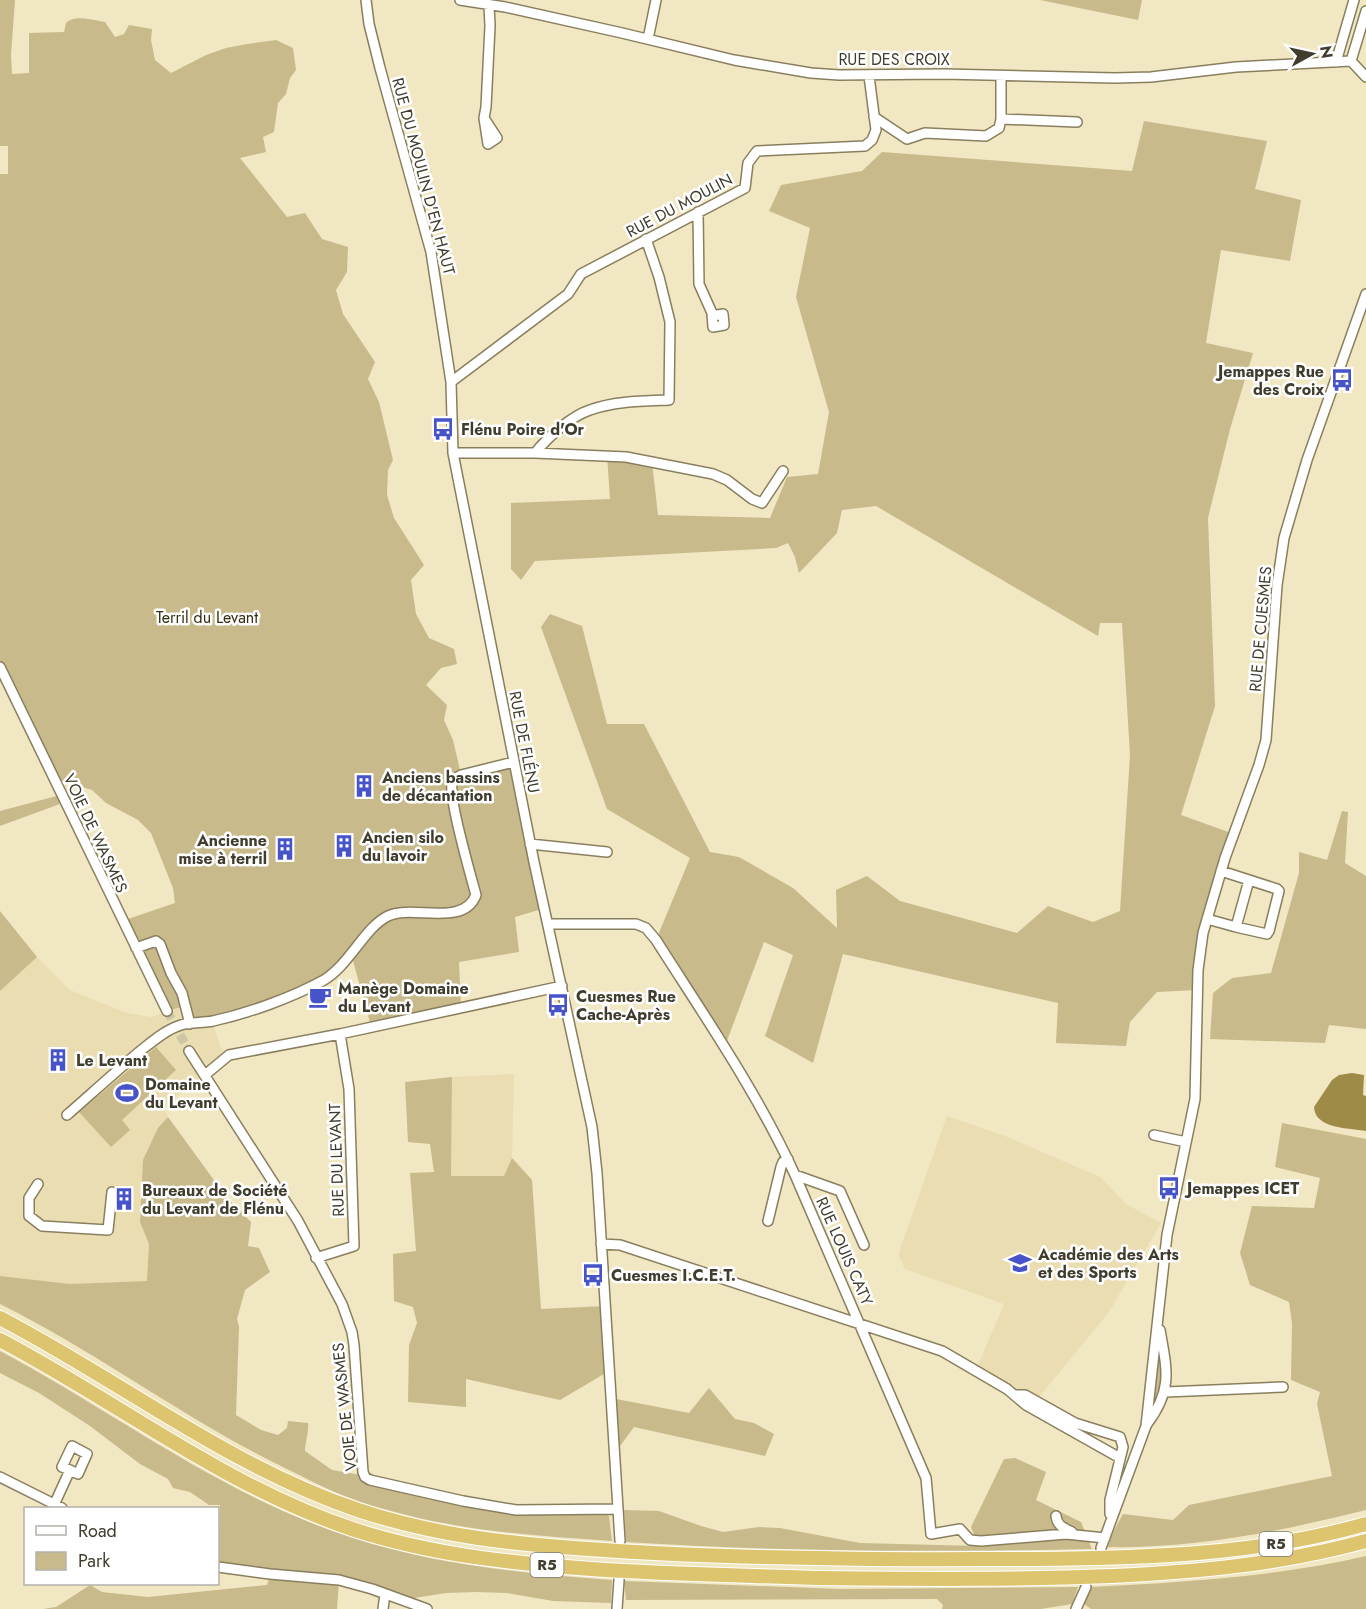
<svg xmlns="http://www.w3.org/2000/svg" width="1366" height="1609" font-family="Jost,sans-serif">
<style>
.built{fill:#e9ddb1}
.green{fill:#c8ba8b}
.water{fill:#9e8b48}
.lines{fill:none;stroke-linecap:round;stroke-linejoin:round}
.minor-tunnel{stroke:#cec5a5;stroke-width:9;stroke-dasharray:9 4.5;stroke-linecap:butt}
.minor-casing{stroke:#897f5e;stroke-width:12}
.highway-casing{stroke:#fff;stroke-width:16}
.minor{stroke:#fff;stroke-width:9}
.highway{stroke:#ddc46f;stroke-width:14}
.labels{text-anchor:middle;stroke-width:5;stroke-linejoin:round;paint-order:stroke}
.shield{fill:#fff;stroke:#7a776d;stroke-width:1.5}
.shield-label{font-size:15px;font-weight:bold;fill:#413d2e}
.street-label{font-size:16px;fill:#413d2e;stroke:#fff}
.poi-label{font-size:16px;font-weight:bold;fill:#413d2e;stroke:#fff;text-anchor:start}
.park-label{font-size:16px;fill:#342c0d;stroke:#fff}
</style>
<rect width="100%" height="100%" fill="#f1e7c3"/>
<path class="built" d="M37,957L70,990L127,1013L151,1017L185,1006L212,1021L221,1048L229,1055L177,1096L164,1109L168,1117L158,1128L140,1222L149,1244L148,1281L70,1284L0,1276V991Z
M514,1074L512,1158L504,1176H451L452,1077Z
M947,1116L1005,1136L1100,1177L1126,1204L1161,1223L1109,1312L1035,1402L1016,1395L976,1370L1004,1304L905,1269L899,1256L900,1249Z"/>
<path class="green" d="M0,0H15L11,55L12,74L29,73V33L64,32L66,23C75,14 93,20 105,22L115,37L124,34L129,25L152,29L151,40L155,60L171,73L206,55L226,48L247,44L276,40L293,48L296,70L290,78L286,94L278,103L274,132L263,137L266,152L240,158L287,217L305,213L322,239L348,247L347,272L336,290L343,314L375,362L368,379L379,402L393,460L388,470L387,495L394,518L424,565L411,580L416,614L429,638L454,649L457,664L441,668L426,685L447,705L444,720L453,740L461,774L514,762L542,909L515,917L519,952L459,962L461,1007L371,1026L352,957L325,979L255,1008L190,1024L185,1006L167,1011L122,921L175,903L173,888L151,833L138,820L106,803L92,790L59,780L0,667V174H8V146H0Z
M1040,0H1142L1138,20Z
M1144,121L1267,141L1255,189L1301,200L1290,261L1221,250L1206,343L1253,353L1230,429L1208,518L1215,706L1181,815L1234,834L1203,933L1197,990L1157,992L1130,1022L1126,1046L1056,1043L1058,1003L843,954L813,1063L765,1036L793,955L764,942L725,1046L656,940L690,858L607,809L541,627L550,614L582,626L607,724H644L710,852L739,857L793,888L837,928L836,890L867,876L900,901L1017,933L1048,906L1093,922L1120,911L1130,755L1122,623H1100L1098,636L876,506L842,510L837,533L799,573L795,557L788,543L776,548L535,561L521,580L511,569V503L610,499L607,455L652,462L658,515L770,518L787,477L818,474L829,412L796,297L810,228L769,211L781,185L862,171L882,152L1132,171Z
M64,794L68,801L0,826V811Z
M1342,811L1348,812L1345,863L1366,876V1029L1329,1025L1325,1043L1210,1039L1213,993L1232,978L1271,973L1299,873V852L1327,860Z
M0,911L37,957L0,991Z
M156,1047L176,1070L122,1120L130,1130L111,1147L79,1112Z
M452,1077L451,1176H504L512,1158L532,1180L541,1309L605,1306L609,1371L560,1400L466,1379V1407L408,1402L409,1345L417,1323L413,1307L394,1301L393,1254L416,1251L410,1173L434,1172L430,1144L408,1142L405,1082Z
M168,1117L227,1198L251,1222L248,1246L259,1248L270,1272L245,1290L237,1319L239,1327L236,1415L261,1430L278,1435L287,1428L288,1421L308,1423C309,1434 305,1441 305,1451L332,1470L355,1474L486,1506L594,1509L609,1516L612,1541C522,1535 445,1530 358,1501C335,1493 313,1482 291,1471C190,1423 101,1354 0,1304V1276L70,1284L147,1281L149,1244L140,1222L143,1160L158,1128Z
M1282,1123L1366,1139V1510C1281,1531 1196,1549 1108,1547L1112,1534L1123,1514L1173,1520L1189,1505L1332,1476L1317,1404L1320,1392L1291,1380L1292,1323L1289,1302L1250,1285L1240,1253L1252,1206L1314,1208L1320,1178L1275,1167Z
M1160,1346L1163,1376L1162,1393L1151,1412Z
M0,1351C105,1407 202,1480 314,1524C412,1563 509,1572 612,1580L611,1603L553,1601L507,1593L476,1592L446,1593L402,1600L339,1581L337,1609H43L56,1607L90,1585L102,1592L148,1597L267,1585L270,1575L218,1567L220,1505H209L190,1492L173,1488L168,1479L140,1464L90,1426L39,1393L0,1373Z
M709,1388L735,1419L754,1423L774,1434L765,1456L634,1427L615,1453L611,1398L689,1413Z
M1015,1458L1046,1472L1036,1500L1081,1522L1092,1549C936,1552 781,1552 626,1542L624,1510L659,1511L701,1526L723,1532L759,1527L780,1528L860,1543L978,1546L971,1527L1004,1459Z
M1366,1556V1609H1091L1084,1604L1092,1587C1184,1582 1276,1577 1366,1556Z
M624,1581L840,1589L1078,1587L1072,1604L1041,1609H942L943,1605L937,1599L626,1600Z"/>
<path class="water" d="M1352,1073L1364,1075L1363,1095L1366,1096V1131C1349,1128 1315,1129 1314,1107L1332,1080L1339,1075Z"/>
<g class="lines">
<path class="minor-tunnel" d="M167,1011L189,1051"/>
<g class="minor-casing">
<path id="minor" d="M366,0L369,24L380,68L431,252L451,382L453,453L534,862L592,1127L597,1173L620,1541
M460,0L505,7L622,33L734,60L811,73L839,75L944,74L1115,78L1151,77L1236,67L1351,61
M648,39L656,0
M1351,61L1366,11
M1351,61L1366,77
M1336,62L1354,0
M874,117L907,139L925,133L986,136L999,128L1001,119L1077,122
M484,118L497,138L488,144L484,118L486,107L490,26L489,5
M1001,119V76
M698,212L699,284L712,313L713,327L724,325L723,314L712,316
M451,382L568,294L581,274L745,188L748,163L757,151L865,146L872,140L876,130L869,76
M453,453H535L626,457L713,474L727,480L752,499L762,503L783,471
M535,453C547,438 571,416 590,410C614,401 643,401 669,400L670,322L659,277L646,239
M0,667L167,1011
M530,844L607,852
M1221,871L1277,889L1279,891L1269,931L1267,934L1236,927
M1207,919L1236,927L1249,880
M548,924H636L646,928L656,940C705,1017 757,1092 795,1175L926,1478L931,1534L960,1529L970,1540L981,1541L1066,1534L1105,1538
M136,948L156,941L160,944L171,973L182,993L190,1024
M189,1051L298,1221L342,1304L352,1332L354,1345L363,1472L365,1477L370,1480L463,1501L516,1510L618,1509
M205,1075L229,1055L340,1034L562,986
M67,1115C91,1094 114,1073 139,1052C152,1042 165,1030 181,1025C190,1022 202,1023 213,1021C249,1013 291,998 324,980C350,964 365,927 388,916C412,904 463,928 476,895C471,877 449,800 452,785C453,781 457,777 461,775L514,762
M1154,1135L1186,1142
M795,1175L840,1191L864,1245
M38,1184L29,1198V1216L42,1226L108,1230L112,1192
M768,1221L781,1167L783,1162L788,1159
M601,1244L620,1245L942,1351L1007,1389L1026,1405L1120,1458
M316,1258L354,1246L349,1089L340,1034
M1166,1392L1283,1387
M1016,1395H1025L1075,1423L1120,1437L1123,1447L1110,1500V1514
M1147,1424C1173,1390 1167,1370 1160,1330
M0,1477L62,1508
M54,1505L70,1470L78,1474L87,1454L72,1446L62,1467L70,1470
M1056,1516C1057,1526 1064,1528 1072,1532
M1101,1548L1146,1426L1167,1235L1195,1099L1198,970L1203,933L1225,858L1259,765L1266,740L1277,585L1284,538L1307,460L1366,294
M218,1567L270,1574L339,1580L372,1589L427,1609
M383,1609L385,1594
M617,1609L619,1580
M1076,1609L1086,1587"/>
</g>
<g class="highway-casing">
<path id="highway" d="M0,1318C121,1381 228,1466 358,1510C438,1537 521,1545 604,1550C676,1555 747,1557 819,1558C890,1560 962,1559 1033,1559C1145,1558 1257,1555 1366,1524
M0,1340C118,1402 224,1486 352,1529C434,1556 519,1564 605,1570C676,1574 748,1576 819,1578C917,1579 1014,1580 1112,1576C1197,1572 1283,1564 1366,1541"/>
</g>
<use href="#minor" class="minor"/>
<use href="#highway" class="highway"/>
</g>
<defs>
<g id="bus-bare" transform="scale(1.8)"><path d="M-5-6H5V4H4V6H2V4H-2V6H-4V4H-5ZM-3.5-4V0h7V-4ZM-3.5 1.2v1.5H-2V1.2ZM2 1.2v1.5H3.5V1.2Z" fill="#4753c8" stroke="#fff" stroke-width="2.5" paint-order="stroke"/></g>
<g id="building-bare" transform="scale(1.8)"><path d="M-4-6H4V6H1V3H-1V6H-4ZM-2.5-4.3h1.7v1.8h-1.7ZM.8-4.3h1.7v1.8H.8ZM-2.5-1h1.7V.8h-1.7ZM.8-1h1.7V.8H.8Z" fill="#4753c8" stroke="#fff" stroke-width="2.5" paint-order="stroke"/></g>
<g id="cafe-bare" transform="scale(1.8)"><path d="M-5.5-4.5H6V0H3Q3 3.5 0 3.5H-2.5Q-5.5 3.5-5.5 0ZM3-3.2v2h1.7v-2ZM-6 4.5H4V6H-6Z" fill="#4753c8" stroke="#fff" stroke-width="2.5" paint-order="stroke"/></g>
<g id="stadium-bare" transform="scale(1.8)"><path d="M0-5a6.5 5 0 1 0 0 10a6.5 5 0 1 0 0-10ZM-3.5-1.8h7v3.6h-7Z" fill="#4753c8" stroke="#fff" stroke-width="2.5" paint-order="stroke"/></g>
<g id="university-bare" transform="scale(1.8)"><path d="M0-5L7-2L0 1L-7-2ZM-4 1L0 2.5L4 1V4Q0 6-4 4Z" fill="#4753c8" stroke="#fff" stroke-width="2.5" paint-order="stroke"/></g>
</defs>
<g fill-rule="evenodd">
<use href="#bus-bare" x="1342" y="380"/>
<use href="#bus-bare" x="443" y="429"/>
<use href="#building-bare" x="364" y="786"/>
<use href="#building-bare" x="344" y="846"/>
<use href="#building-bare" x="285" y="849"/>
<use href="#cafe-bare" x="320" y="997"/>
<use href="#bus-bare" x="558" y="1005"/>
<use href="#building-bare" x="58" y="1060"/>
<use href="#stadium-bare" x="127" y="1093"/>
<use href="#bus-bare" x="1169" y="1188"/>
<use href="#building-bare" x="124" y="1199"/>
<use href="#university-bare" x="1020" y="1263"/>
<use href="#bus-bare" x="593" y="1275"/>
</g>
<g class="labels">
<g class="shield">
<rect x="1259.5" y="1532" width="33" height="24" rx="4.5"/>
<rect x="530.5" y="1553" width="33" height="24" rx="4.5"/>
</g>
<g class="shield-label">
<text x="1276" y="1549">R5</text>
<text x="547" y="1570">R5</text>
</g>
<g class="street-label">
<text x="894" y="65">RUE DES CROIX</text>
<text transform="translate(424 176) rotate(75)" y="6">RUE DU MOULIN D'EN HAUT</text>
<text transform="translate(679 205) rotate(-28)" y="6">RUE DU MOULIN</text>
<text transform="translate(1260 629) rotate(-85)" y="6">RUE DE CUESMES</text>
<text transform="translate(525 742) rotate(79)" y="6">RUE DE FLÉNU</text>
<text transform="translate(96 833) rotate(65)" y="6">VOIE DE WASMES</text>
<text transform="translate(336 1160) rotate(-92)" y="6">RUE DU LEVANT</text>
<text transform="translate(845 1251) rotate(66)" y="6">RUE LOUIS CATY</text>
<text transform="translate(344 1407) rotate(-96)" y="6">VOIE DE WASMES</text>
</g>
<g class="poi-label">
<text x="1324" y="377" text-anchor="end">Jemappes Rue<tspan x="1324" dy="18">des Croix</tspan></text>
<text x="461" y="435">Flénu Poire d'Or</text>
<text x="382" y="783">Anciens bassins<tspan x="382" dy="18">de décantation</tspan></text>
<text x="362" y="843">Ancien silo<tspan x="362" dy="18">du lavoir</tspan></text>
<text x="267" y="846" text-anchor="end">Ancienne<tspan x="267" dy="18">mise à terril</tspan></text>
<text x="338" y="994">Manège Domaine<tspan x="338" dy="18">du Levant</tspan></text>
<text x="576" y="1002">Cuesmes Rue<tspan x="576" dy="18">Cache-Après</tspan></text>
<text x="76" y="1066">Le Levant</text>
<text x="145" y="1090">Domaine<tspan x="145" dy="18">du Levant</tspan></text>
<text x="1187" y="1194">Jemappes ICET</text>
<text x="142" y="1196">Bureaux de Société<tspan x="142" dy="18">du Levant de Flénu</tspan></text>
<text x="1038" y="1260">Académie des Arts<tspan x="1038" dy="18">et des Sports</tspan></text>
<text x="611" y="1281">Cuesmes I.C.E.T.</text>
</g>
<g class="park-label">
<text x="207" y="623">Terril du Levant</text>
</g>
</g>
<rect x="24" y="1507" width="195" height="78" fill="#ffffff" stroke="#b3b1ab" stroke-width="1.5"/>
<rect x="36" y="1526" width="30" height="9" fill="#ffffff" stroke="#b3b1ab" stroke-width="1.5"/>
<text x="78" y="1537" font-size="18" fill="#413d2e">Road</text>
<rect x="36" y="1552" width="30" height="18" fill="#c8ba8b" stroke="#b3b1ab" stroke-width="1.5"/>
<text x="78" y="1567" font-size="18" fill="#413d2e">Park</text>
<g transform="translate(1312 54) rotate(82)" stroke="#ffffff" stroke-width="4.5" paint-order="stroke">
<path d="M0-4.5L10 22L0 15L-10 22Z" fill="#413d2e"/>
<text y="-9" font-size="16" font-weight="bold" text-anchor="middle" fill="#413d2e">N</text>
</g>
</svg>
